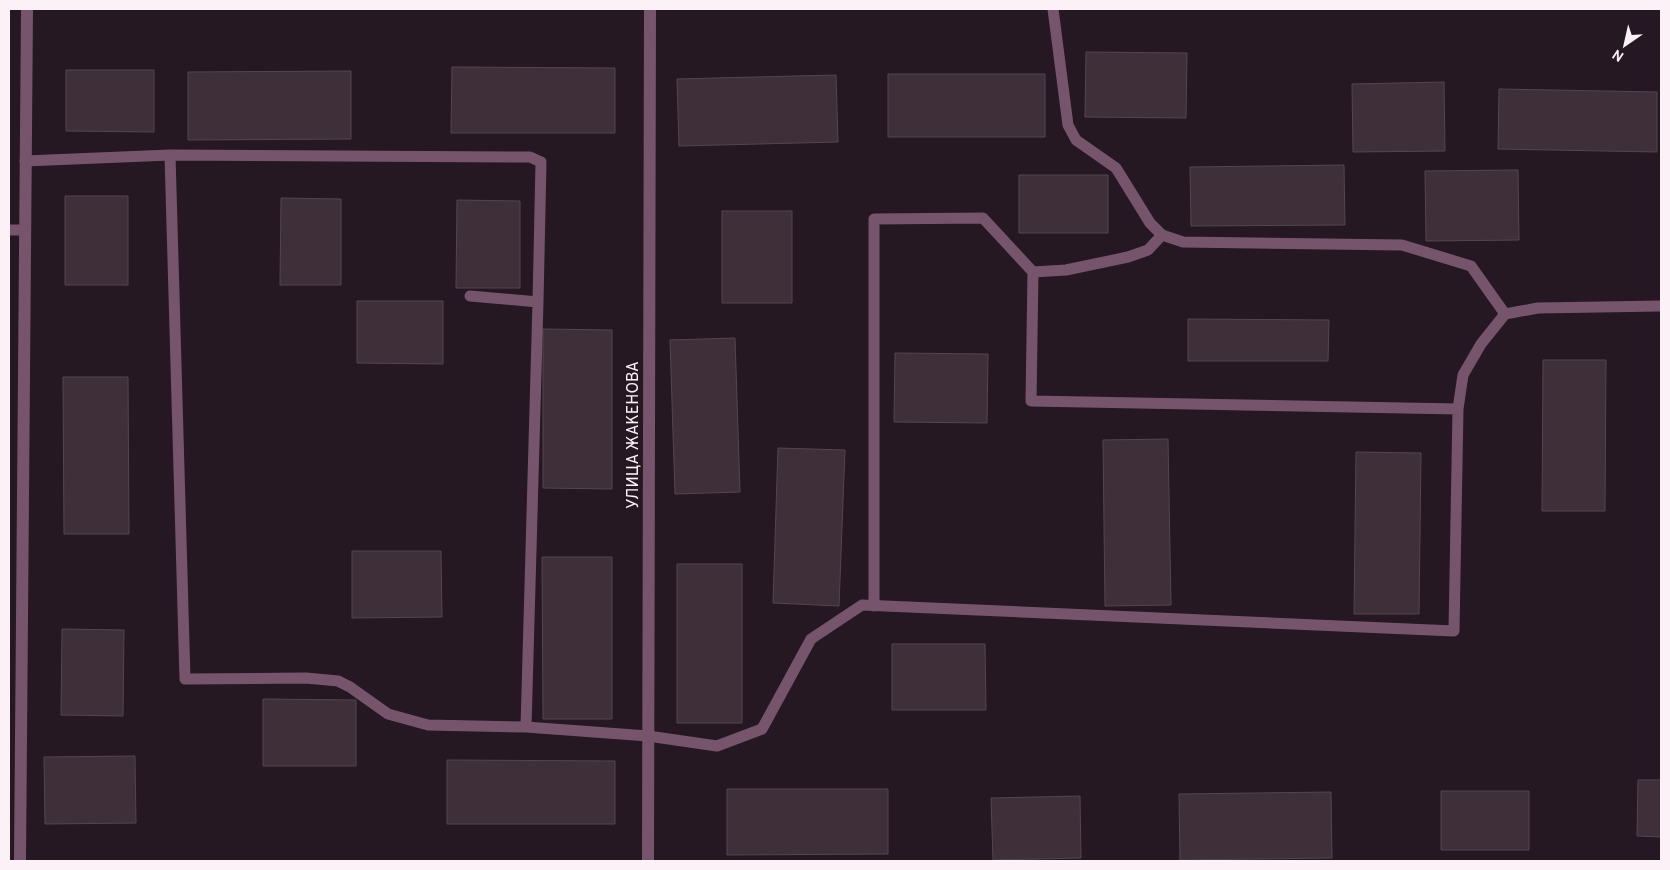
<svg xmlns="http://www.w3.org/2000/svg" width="1670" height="870" font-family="Overpass,sans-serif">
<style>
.building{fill:#3e2f39;stroke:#554550}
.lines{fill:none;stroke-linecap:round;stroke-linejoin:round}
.service{stroke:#76556c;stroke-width:11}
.minor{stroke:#76556c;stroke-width:12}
.labels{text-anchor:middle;stroke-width:4.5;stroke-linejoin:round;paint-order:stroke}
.street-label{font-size:16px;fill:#fbf1f7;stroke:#261822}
</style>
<rect width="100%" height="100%" fill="#261822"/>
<path class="building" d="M1086,52L1187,53L1186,118L1085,117Z
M452,67L615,68V133H451Z
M66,70H154V132L66,131Z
M351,71V139L188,140V72Z
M888,74H1045V137H888Z
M836,75L838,142L679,146L677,79Z
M1444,82L1445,151L1353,152L1352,84Z
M1499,89L1657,92V152L1498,149Z
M1344,165L1345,225L1191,226L1190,167Z
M1518,170L1519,240L1426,241L1425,171Z
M1019,175H1108V233H1019Z
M65,196H128V285H65Z
M281,198L341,199V285H280Z
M457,200L520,201V288H456Z
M722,211H792V303H722Z
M357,301H443V364L357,363Z
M1188,319L1329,320L1328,361H1188Z
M543,329L612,330V489L543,488Z
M735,338L740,492L675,494L670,340Z
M895,353L988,354L987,423L894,422Z
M1543,360H1606L1605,511H1542Z
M63,377H128L129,534H64Z
M1168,439L1171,605L1105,606L1103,440Z
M778,448L845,450L839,606L773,603Z
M1356,452L1421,453L1419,614H1354Z
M352,551H441L442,617L352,618Z
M542,557H612V719H543Z
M677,564H742V723H677Z
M62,629L124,630L123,716L61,715Z
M892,644H985L986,710H892Z
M263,699L356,700V766H263Z
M135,756L136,823L45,824L44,757Z
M447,760L615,761V824H447Z
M1638,780H1661V837L1637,836Z
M727,789H888V854L727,855Z
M1441,791H1529V850H1441Z
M1331,792L1332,858L1180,860L1179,794Z
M1080,796L1081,858L993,860L991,798Z"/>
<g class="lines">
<path class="service" d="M1053,9L1068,125L1076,140L1116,168L1150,223L1162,235L1183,242L1402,245L1471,266L1505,314
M170,155L185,679L306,678L338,681L350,687L388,714L428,725L526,727L648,736L717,746L762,729L811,639L862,605L1454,631L1458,409L1463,375L1481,344L1505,314L1538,308L1661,306
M25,161L170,155L530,157L541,162L538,302
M9,230H24
M1033,272L1066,270L1128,257L1148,250L1162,235
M470,296L538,302L526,727
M874,606V219L983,218L1033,272L1031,401L1458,409"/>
<path class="minor" d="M20,861L27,9
M648,861L650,9"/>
</g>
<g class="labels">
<g class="street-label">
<text transform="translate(632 435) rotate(-90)" y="6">УЛИЦА ЖАКЕНОВА</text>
</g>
</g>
<rect width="1670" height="870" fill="none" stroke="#fbf1f7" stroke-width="20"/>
<g transform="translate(1625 45) rotate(214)" stroke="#261822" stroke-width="4" paint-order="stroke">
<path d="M0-4L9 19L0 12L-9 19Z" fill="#fbf1f7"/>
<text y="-8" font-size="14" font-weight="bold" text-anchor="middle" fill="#fbf1f7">N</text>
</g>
</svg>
